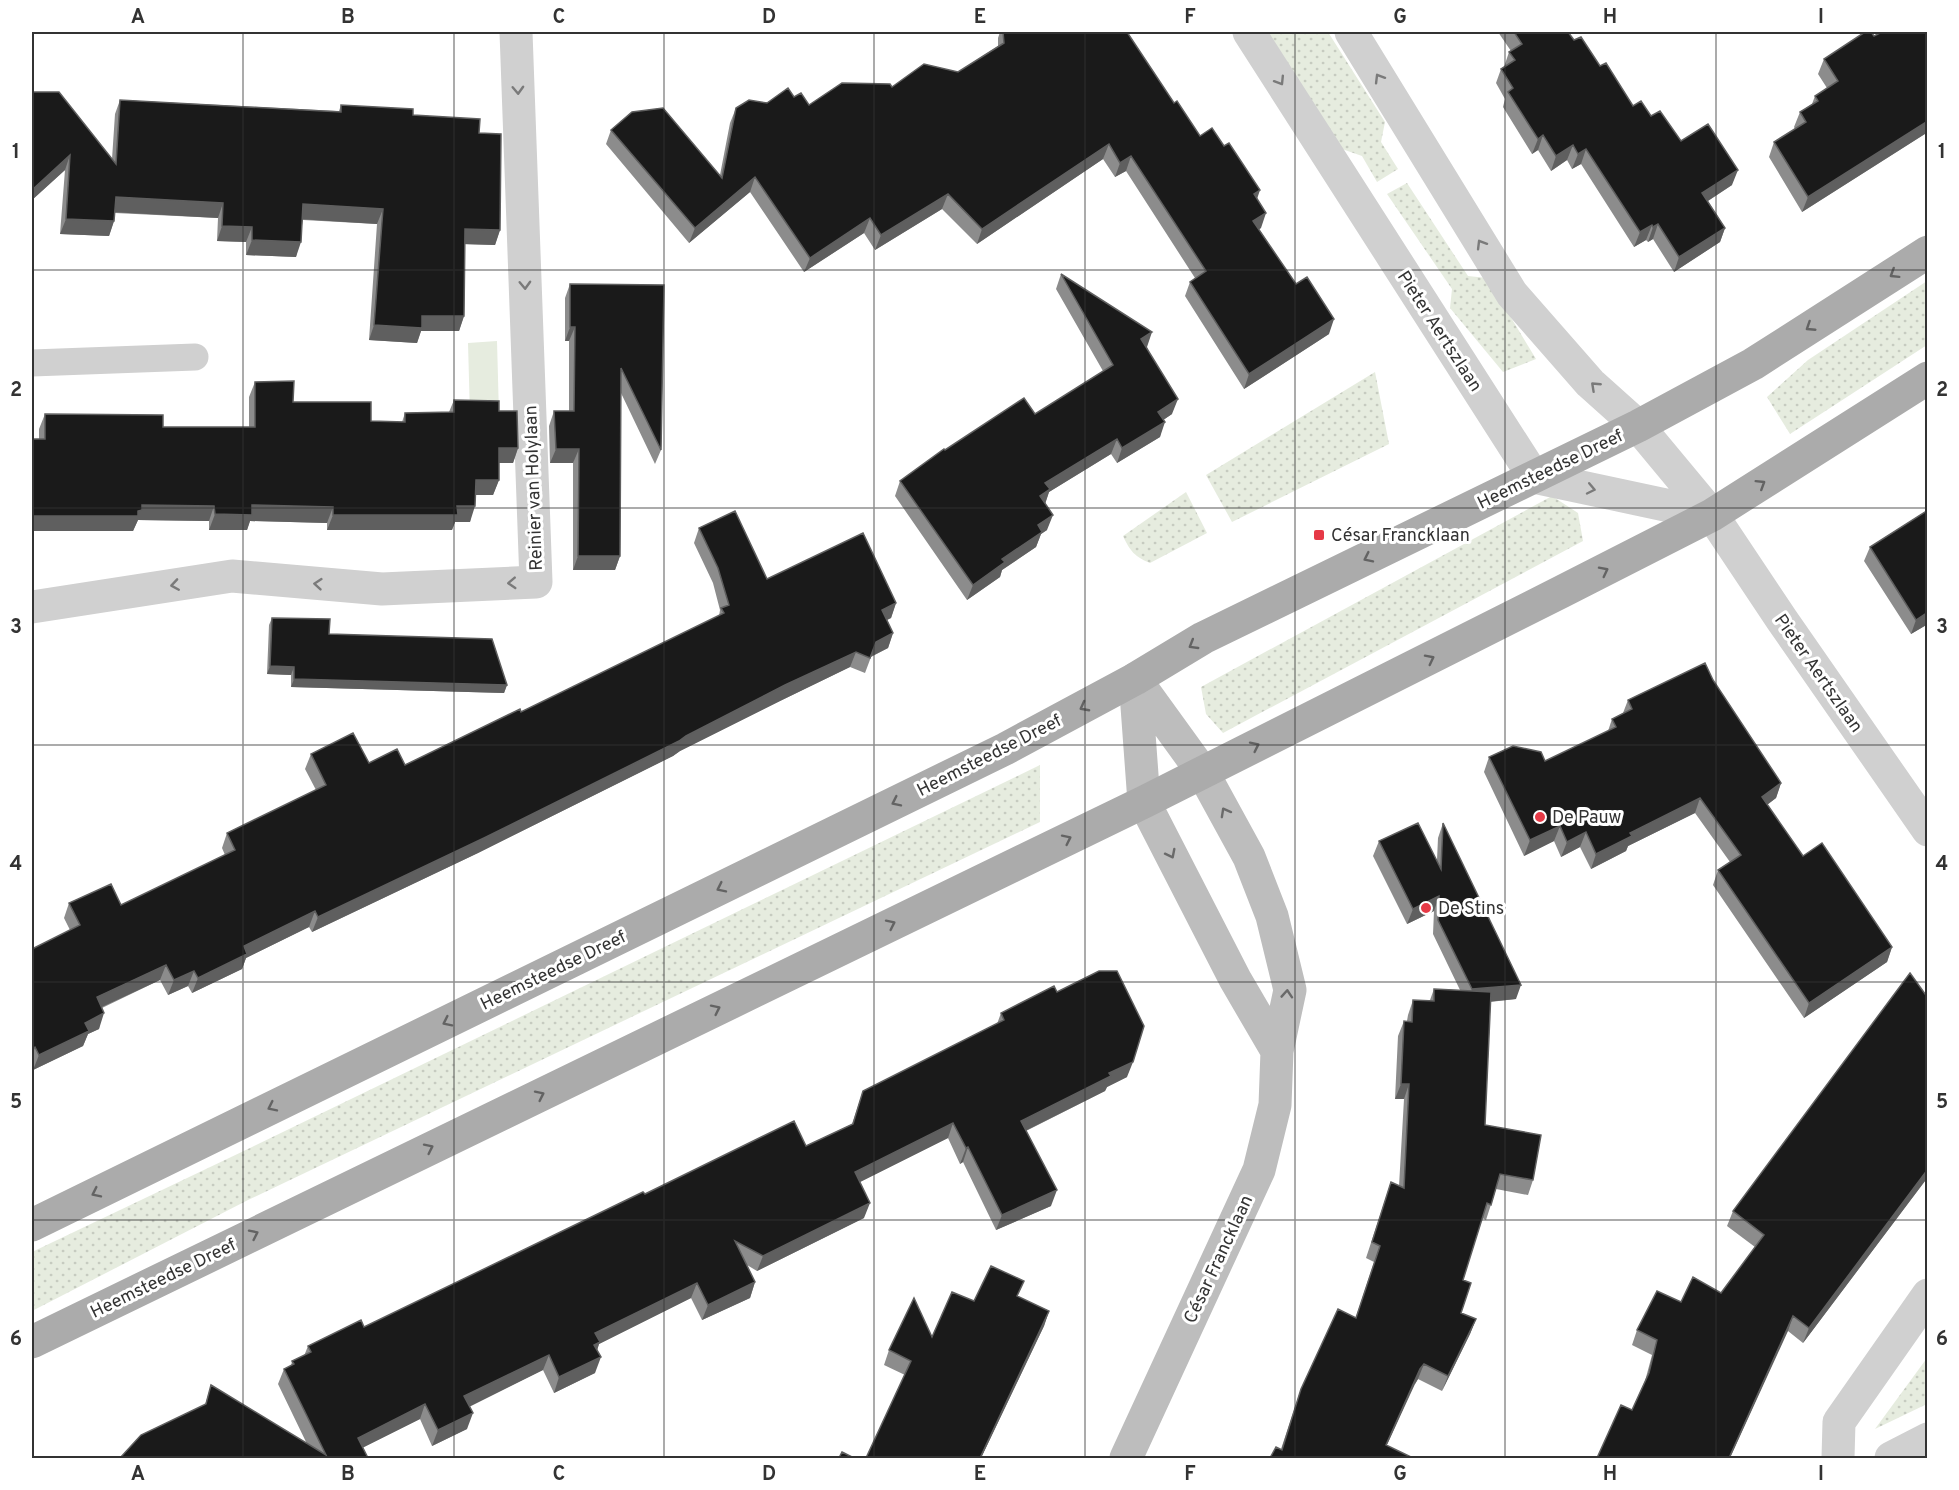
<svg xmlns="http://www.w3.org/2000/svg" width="1959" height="1490" font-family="Overpass,sans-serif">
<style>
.grass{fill:url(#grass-dots)}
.green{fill:#e6ecdf}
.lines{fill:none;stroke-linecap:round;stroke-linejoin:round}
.service{stroke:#d0d0d0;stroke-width:27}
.minor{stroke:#d0d0d0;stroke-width:33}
.tertiary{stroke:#d0d0d0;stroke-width:33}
.secondary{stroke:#bdbdbd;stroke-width:33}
.primary{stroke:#ababab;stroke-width:33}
.wall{fill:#8c8c8c}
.shaded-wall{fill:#5f5f5f}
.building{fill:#1a1a1a;stroke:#5f5f5f;stroke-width:1.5}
.oneway{stroke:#7a7a7a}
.oneway2{stroke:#636363}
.oneway3{stroke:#6a6a6a}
.grid{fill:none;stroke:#333;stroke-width:1.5;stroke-opacity:0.55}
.poi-dot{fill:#e63946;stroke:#fff;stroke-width:2}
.labels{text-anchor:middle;stroke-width:6;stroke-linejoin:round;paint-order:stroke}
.street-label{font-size:18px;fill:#333;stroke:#fff}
.poi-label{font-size:18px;fill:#333;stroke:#fff;text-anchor:start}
.neatline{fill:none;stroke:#333;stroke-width:2}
.grid-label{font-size:20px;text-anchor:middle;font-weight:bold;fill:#333}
</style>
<defs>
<pattern id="grass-dots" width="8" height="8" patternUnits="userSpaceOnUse" patternTransform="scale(1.5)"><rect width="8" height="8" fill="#e6ecdf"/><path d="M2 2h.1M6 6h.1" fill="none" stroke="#c6cbc0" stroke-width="1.8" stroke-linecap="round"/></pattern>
</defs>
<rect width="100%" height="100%" fill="#fff"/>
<path class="grass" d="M1267,32H1328L1385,122L1381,142L1398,169L1377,182L1362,156L1342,149Z
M1407,183L1468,276L1487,278L1536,359L1503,372L1450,308L1452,289L1387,194Z
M1927,281V345L1790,434L1767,397L1808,360Z
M1375,372L1389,444L1232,522L1206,475Z
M1186,492L1207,533L1150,563C1135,557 1130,551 1123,536Z
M1552,496L1578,513L1583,541L1223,733L1206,714L1201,687Z
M1040,765V822L248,1200L32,1311V1252L250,1148Z
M1927,1358V1404L1875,1429Z"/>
<path class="green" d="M497,341L499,415L470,416L468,343Z"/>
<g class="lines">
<path class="service" d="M32,363L195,357"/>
<path class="minor" d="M1712,515L1782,620L1928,830
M32,607L232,576L382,589L536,582L516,32
M1838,1458L1839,1422L1928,1295
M1891,1458L1928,1439"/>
<path class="tertiary" d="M1249,32L1534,477L1712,515
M1351,32L1512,294L1590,383L1638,426L1712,515"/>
<path class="secondary" d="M1135,679L1144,802L1235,979L1277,1051
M1126,1458L1259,1170L1275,1105L1277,1051L1290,990L1272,916L1249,857L1203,773L1135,679"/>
<path class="primary" d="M32,1225L1005,749L1135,679L1203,638L1638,426L1753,364L1928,252
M32,1342L1144,802L1561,592L1712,515L1928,378"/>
</g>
<path class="wall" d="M1000,32H1127L1174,103L1200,136L1257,199L1261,228L1259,229L1329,334L1244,389L1185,296L1190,282L1195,278L1126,171L1115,177L1103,159L977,244L942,209L875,250L864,233L804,272L750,192L689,243L606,144L611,130L720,175L730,123L736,108L794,97L809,105L958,72L998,46V38Z
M1498,32H1568L1574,40L1600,66L1633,106L1651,116L1732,185L1708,201L1725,228L1720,242L1674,272L1653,239L1648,242L1646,240L1634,247L1581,164L1572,169L1567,160L1551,171L1538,150L1532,154L1503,107L1505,99L1496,83L1501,69L1504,67L1509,52L1511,51Z
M1928,32V132L1802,212L1769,157L1774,142L1795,129L1794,127L1800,112L1812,104L1815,96L1827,88L1818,74L1824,59L1874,36Z
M32,92L112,159L115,114L120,100L339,111L341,105L413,115L479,133L500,230L495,245L465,244L464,316L459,331H421L417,343L369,340L377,224L303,220L296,257L246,255V242L217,241L218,218L115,213L114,221L109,236L60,234L65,170L32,200Z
M1061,274L1147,347L1172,414L1163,420L1160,437L1117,463L1111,454L1049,492L1045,504L1047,530L1041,534L1036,547L1002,570L1000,577L967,600L895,496L900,481L945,450L1035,414L1103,371L1056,289Z
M570,284L664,285L661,450L655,464L621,393L620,556L615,570H573V463H550L549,426L554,411H569V341H565V298Z
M255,382L293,402L371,421L402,422L405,413L449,412L454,400L499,411L518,448L513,463H499V480L493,495H475L470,522H455L452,530H327V523L250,521L247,530H209V521L138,520L133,531L39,439V429L45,414L163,427H249V397Z
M1928,510V624L1911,634L1864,561L1870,547Z
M699,528L767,579L896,603L891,618L887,620L893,633L888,648L871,657L865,673L850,667L780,701L680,751L673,756L478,853L312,932L309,927L246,958L242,969L192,993L188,986L168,995L160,980L102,1008L99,1029L88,1034L83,1046L33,1070L32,1066V949L70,930L64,918L69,903L121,905L225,855L222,848L227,833L316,790L305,769L311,754L369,763L405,765L521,712L719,616L720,610L713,583L694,543Z
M272,618L329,634L507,685L504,693L291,687V675L267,674L269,625Z
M1713,680L1781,783L1776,798L1767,805L1803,856L1892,947L1887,962L1804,1018L1713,885L1718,870L1730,862L1695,813L1628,846L1626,851L1591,869L1580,847L1561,857L1554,841L1524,856L1484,772L1489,757L1545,761L1608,731L1612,719L1623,713L1628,700Z
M1443,823L1516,999L1490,1002L1485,1125L1533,1180L1528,1195L1496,1189L1486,1220L1482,1218L1463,1280L1461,1313L1476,1319L1470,1334L1442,1391L1418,1379L1415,1384L1281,1449L1301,1389L1356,1317L1374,1262L1366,1258L1386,1197L1391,1182L1399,1186L1404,1099H1395L1398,1036L1404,1021H1407L1408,1015L1413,1000H1430L1434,989L1460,990L1433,934L1434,911L1407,924L1373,856L1379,841L1437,860L1438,838Z
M1057,992L1127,1077L1107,1087L1105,1091L1026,1131L1051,1206L996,1230L963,1162L960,1164L948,1138L860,1182L864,1218L757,1271L747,1265L755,1282L750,1298L702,1320L691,1298L599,1344L597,1350L595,1373L554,1393L543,1370L469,1406L467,1429L432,1446L420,1419L362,1448L368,1458H120L205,1405L211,1385L307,1444L278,1384L284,1369L291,1366L292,1361L304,1356L308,1346L364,1327L645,1194L806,1146L852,1124L863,1091L997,1024L1001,1013Z
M1928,1177L1803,1343L1788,1331L1632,1410L1645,1381L1652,1355L1632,1345L1637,1330L1681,1302L1721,1293L1755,1247L1727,1226L1733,1211Z
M1019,1297L1049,1311L1044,1326L981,1458H866L905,1375L884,1365L889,1350L932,1337L974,1301Z"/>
<path class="shaded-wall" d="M1928,121V132L1802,212L1808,197Z
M1543,135L1538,150L1532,154L1538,139Z
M1109,144L1103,159L977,244L982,229Z
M1573,145L1567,160L1551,171L1556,156Z
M1586,149L1581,164L1572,169L1578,154Z
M70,155L65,170L32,200V190Z
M1131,156L1126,171L1115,177L1120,163Z
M1738,170L1732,185L1697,208L1702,193Z
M755,177L750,192L689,243L695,228Z
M1260,190L1255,205L1254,194Z
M948,194L942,209L875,250L881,235Z
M116,197L223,203L218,218L111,212Z
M303,204L383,209L377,224L298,219Z
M1266,213L1261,228L1248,236L1253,221Z
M870,218L864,233L804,272L810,258Z
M66,219L114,221L109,236L60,234Z
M1658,224L1653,239L1648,242L1653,227Z
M1652,225L1646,240L1634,247L1640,232Z
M222,226L252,227L246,242L217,241Z
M1725,228L1720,242L1674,272L1679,257Z
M465,229L500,230L495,245L460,244Z
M252,240L301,242L296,257L246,255Z
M422,316H464L459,331H421L417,343L369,340L374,325Z
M1334,319L1329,334L1244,389L1249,374Z
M570,327H575L569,341H565Z
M1152,332L1147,347L1136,354L1141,339Z
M1178,399L1172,414L1153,427L1158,412Z
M1165,422L1160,437L1117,463L1122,448Z
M1117,439L1111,454L1049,492L1045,504L1035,511L1045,483Z
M499,448H518L513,463H493Z
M556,449H579L573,463H550Z
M476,480H499L493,495H470Z
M142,505L214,506L209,521L138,520L133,531H32V516L138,511Z
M252,505L333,507L327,523L250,521L247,530H209L215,514Z
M457,506H475L470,522H455L452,530H327L333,515Z
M1053,515L1047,530L1041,534L1036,547L1002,570L1000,577L967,600L973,585L1002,559L1038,525Z
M578,556H620L615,570H573Z
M896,603L891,618L876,625L882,610Z
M1928,612V624L1911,634L1916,620Z
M893,633L888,648L870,657L876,642Z
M856,652L850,667L780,701L680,751L673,756L478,853L312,932L318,917L686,736L785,685Z
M270,666L294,667L291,675L267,674Z
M294,679L507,685L504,693L291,687Z
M1781,783L1776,798L1756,813L1762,797Z
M1700,798L1695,813L1628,846L1626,851L1591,869L1596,854L1630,833Z
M1560,826L1554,841L1524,856L1530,840Z
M1586,832L1580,847L1561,857L1567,842Z
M1439,896L1434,911L1407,924L1413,909Z
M315,911L309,927L246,958L242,969L192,993L198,978L244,946Z
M1892,947L1887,962L1804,1018L1809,1003Z
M166,965L160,980L91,1012L97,997Z
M194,971L188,986L168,995L174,980Z
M1521,985L1516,999L1466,1004L1472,989Z
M104,1013L99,1029L88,1034L83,1046L33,1070L39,1055L85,1023Z
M35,1047L32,1057V1049Z
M1133,1062L1127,1077L1107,1087L1105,1091L1015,1136L1021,1121L1109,1073Z
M1401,1084H1409L1404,1099H1395Z
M953,1123L948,1138L850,1187L855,1172Z
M968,1147L963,1162L960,1164L966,1148Z
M1928,1169V1177L1803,1343L1809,1328Z
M1057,1190L1051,1206L996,1230L1002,1215Z
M870,1203L864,1218L757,1271L763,1256Z
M755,1282L750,1298L702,1320L708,1305Z
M697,1283L691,1298L599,1344L595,1357V1333Z
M1049,1311L1044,1326L981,1458H980Z
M1793,1316L1788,1331L1730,1458H1729Z
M1476,1319L1470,1334L1442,1391L1448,1376Z
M549,1355L543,1370L459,1412L464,1396Z
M601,1357L595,1373L554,1393L559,1377Z
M1424,1364L1418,1379L1415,1384L1381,1458L1386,1445L1420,1369Z
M425,1404L420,1419L352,1453L358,1438Z
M473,1413L467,1429L432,1446L438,1430Z"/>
<path class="building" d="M1003,32H1127L1174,103L1177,101L1200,136L1212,128L1224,146L1229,143L1260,190L1254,194L1266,213L1253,221L1296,284L1307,277L1334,319L1249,374L1190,282L1206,271L1131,156L1120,163L1109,144L982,229L948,194L881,235L870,218L810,258L755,177L695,228L611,130L632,112L663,108L722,178L736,108L749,100L767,103L788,88L794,97L801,93L809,105L842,83L890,84L892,87L924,64L958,72L1004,43Z
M1514,32H1568L1574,40L1581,37L1600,66L1606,63L1633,106L1641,101L1651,116L1660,111L1681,141L1708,124L1738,170L1702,193L1725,228L1679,257L1658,224L1653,227L1652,225L1640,232L1586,149L1578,154L1573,145L1556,156L1543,135L1538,139L1508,92L1513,88L1501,69L1515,60L1509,52L1522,44Z
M1865,32H1871L1874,36L1882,32H1928V121L1808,197L1774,142L1806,122L1800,112L1818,101L1815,96L1838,81L1824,59Z
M32,92H59L116,164L120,100L341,112V105L413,109V115L480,119L479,133L501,134L500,230L465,229L464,316H422V328L374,325L383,209L303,204L301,242L252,240V227L222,226L223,203L116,197L114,221L66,219L70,155L32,190Z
M1061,274L1152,332L1141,339L1178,399L1158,412L1165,422L1122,448L1117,439L1045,483L1050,489L1040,496L1053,515L1038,525L1042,532L1002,559L1005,562L973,585L900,481L944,449L945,450L1024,398L1035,414L1113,365Z
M570,284L664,285L661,450L621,368L620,556H578L579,449H556L554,411H574L575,327H570Z
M294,381L293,402H371V421L405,422V413L454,412V400L499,401V411H517L518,448H499V480H476L475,506H457L458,515H333V507L252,505V515L215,514L214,506L142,505V510L138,511V516H32V439H45V414L163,415V427H255V382Z
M1928,510V612L1916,620L1870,547Z
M735,511L767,579L863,533L896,603L882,610L893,633L876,642L870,658L856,652L785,685L686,736L679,741L484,838L318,917L315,911L244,946L247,954L198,978L194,971L174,980L166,965L97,997L104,1013L85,1023L89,1031L39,1055L35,1047L32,1049V949L80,925L69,903L111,884L121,905L235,850L227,833L326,785L311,754L353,733L369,763L397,749L405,765L520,709L521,712L724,613L721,608L729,605L718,568L699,528Z
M272,618L330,619L329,634L492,639L507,685L294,679V667L270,666Z
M1705,663L1713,680L1781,783L1762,797L1803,856L1822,843L1892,947L1809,1003L1718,870L1741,855L1700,798L1630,833L1632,836L1596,854L1586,832L1567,842L1560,826L1530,840L1489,757L1513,746L1541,752L1545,761L1616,727L1612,719L1632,709L1628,700Z
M1418,823L1441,869L1443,823L1521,985L1472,989L1438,920L1439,896L1413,909L1379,841Z
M1099,971H1117L1144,1026L1133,1062L1109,1073L1111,1076L1021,1121L1057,1190L1002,1215L968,1147L966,1148L953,1123L855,1172L870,1203L763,1256L735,1241L755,1282L708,1305L697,1283L595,1333L600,1342L594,1345L601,1357L559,1377L549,1355L464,1396L473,1413L438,1430L425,1404L358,1438L368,1458H120L141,1435L206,1404L211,1385L326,1455L284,1369L294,1364L292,1361L311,1352L308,1346L361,1320L364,1327L643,1192L645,1194L794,1121L806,1146L853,1124L863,1091L1004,1020L1001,1013L1054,986L1057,992Z
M1910,973L1928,998V1169L1809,1328L1793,1316L1729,1458H1597L1621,1405L1632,1410L1649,1373L1657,1340L1637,1330L1657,1291L1681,1302L1693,1277L1721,1293L1764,1235L1733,1211Z
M1434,989L1491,992L1485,1125L1541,1135L1533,1180L1500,1174L1491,1205L1487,1203L1463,1280L1471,1283L1461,1313L1476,1319L1448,1376L1424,1364L1420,1369L1386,1445L1413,1458H1270L1276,1447L1282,1450L1301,1389L1338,1309L1356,1318L1380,1246L1372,1242L1391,1182L1404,1188L1409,1084H1401L1404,1021L1412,1022L1413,1000L1434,1001Z
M991,1266L1024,1281L1017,1296L1049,1311L980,1458H866L911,1361L889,1350L914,1298L932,1337L952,1292L974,1301Z
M842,1452L854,1458H839Z"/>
<defs><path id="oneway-chevron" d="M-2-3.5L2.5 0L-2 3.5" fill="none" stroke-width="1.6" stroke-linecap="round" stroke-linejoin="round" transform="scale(1.5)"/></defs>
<g class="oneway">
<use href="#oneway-chevron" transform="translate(1379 78) rotate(-121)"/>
<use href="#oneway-chevron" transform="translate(1280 81) rotate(58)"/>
<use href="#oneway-chevron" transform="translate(518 90) rotate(88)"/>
<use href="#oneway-chevron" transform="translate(1481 244) rotate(-121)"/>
<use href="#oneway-chevron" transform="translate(525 285) rotate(88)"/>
<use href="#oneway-chevron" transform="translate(1595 386) rotate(-137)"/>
<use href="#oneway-chevron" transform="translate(1591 489) rotate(12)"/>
<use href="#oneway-chevron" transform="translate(512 583) rotate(177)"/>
<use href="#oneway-chevron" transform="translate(318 584) rotate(-175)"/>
<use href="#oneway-chevron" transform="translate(175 585) rotate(171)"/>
</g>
<g class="oneway2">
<use href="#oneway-chevron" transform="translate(1894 274) rotate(148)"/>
<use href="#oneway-chevron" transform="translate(1810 327) rotate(147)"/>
<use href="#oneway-chevron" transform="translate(1761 484) rotate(-32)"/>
<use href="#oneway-chevron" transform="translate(1368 558) rotate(154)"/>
<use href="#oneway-chevron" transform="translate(1604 571) rotate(-27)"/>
<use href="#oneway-chevron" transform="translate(1193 645) rotate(149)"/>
<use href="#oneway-chevron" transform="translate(1430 659) rotate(-27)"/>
<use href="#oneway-chevron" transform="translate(1084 707) rotate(152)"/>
<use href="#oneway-chevron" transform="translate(1255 746) rotate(-26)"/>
<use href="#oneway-chevron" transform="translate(896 802) rotate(154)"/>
<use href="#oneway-chevron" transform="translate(1067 839) rotate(-26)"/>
<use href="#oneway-chevron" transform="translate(721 888) rotate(154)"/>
<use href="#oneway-chevron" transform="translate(891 924) rotate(-26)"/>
<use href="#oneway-chevron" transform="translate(716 1009) rotate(-26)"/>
<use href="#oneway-chevron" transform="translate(447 1022) rotate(154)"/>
<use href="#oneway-chevron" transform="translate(540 1095) rotate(-26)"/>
<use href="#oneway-chevron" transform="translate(272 1107) rotate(154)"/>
<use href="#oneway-chevron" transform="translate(429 1148) rotate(-26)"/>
<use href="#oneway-chevron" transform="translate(96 1193) rotate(154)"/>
<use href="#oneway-chevron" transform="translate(254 1234) rotate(-26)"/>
</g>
<g class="oneway3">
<use href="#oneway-chevron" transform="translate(1225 812) rotate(-119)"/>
<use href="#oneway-chevron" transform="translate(1171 854) rotate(63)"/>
<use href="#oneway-chevron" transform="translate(1287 994) rotate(-86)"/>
</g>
<path class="grid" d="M243,32V1458M454,32V1458M664,32V1458M874,32V1458M1085,32V1458M1295,32V1458M1505,32V1458M1716,32V1458M32,270H1928M32,508H1928M32,745H1928M32,982H1928M32,1220H1928"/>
<g class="poi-dot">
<rect x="1313" y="529" width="12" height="12" rx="3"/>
<circle cx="1540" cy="817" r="6"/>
<circle cx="1426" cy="908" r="6"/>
</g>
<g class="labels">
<g class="street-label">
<text transform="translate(1440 331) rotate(57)" y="6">Pieter Aertszlaan</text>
<text transform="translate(1550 469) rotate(-26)" y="6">Heemsteedse Dreef</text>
<text transform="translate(533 488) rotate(-92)" y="6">Reinier van Holylaan</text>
<text transform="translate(1819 673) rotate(55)" y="6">Pieter Aertszlaan</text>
<text transform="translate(989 755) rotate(-27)" y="6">Heemsteedse Dreef</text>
<text transform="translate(553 970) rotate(-26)" y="6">Heemsteedse Dreef</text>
<text transform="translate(1218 1259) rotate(-65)" y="6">César Francklaan</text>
<text transform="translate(163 1278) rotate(-26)" y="6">Heemsteedse Dreef</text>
</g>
<g class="poi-label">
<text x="1331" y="541">César Francklaan</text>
<text x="1552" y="823">De Pauw</text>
<text x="1438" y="914">De Stins</text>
</g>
</g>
<rect width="1959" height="1490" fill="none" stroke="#ffffff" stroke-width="66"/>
<rect x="33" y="33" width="1893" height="1424" class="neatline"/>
<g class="grid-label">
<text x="138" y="23">A</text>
<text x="348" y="23">B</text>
<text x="559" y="23">C</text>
<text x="769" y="23">D</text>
<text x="980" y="23">E</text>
<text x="1190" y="23">F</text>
<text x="1400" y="23">G</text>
<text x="1610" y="23">H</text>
<text x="1821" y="23">I</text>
<text x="16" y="158">1</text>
<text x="1942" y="158">1</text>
<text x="16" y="396">2</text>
<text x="1942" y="396">2</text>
<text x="16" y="633">3</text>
<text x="1942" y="633">3</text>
<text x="16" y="870">4</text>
<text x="1942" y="870">4</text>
<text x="16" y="1108">5</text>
<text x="1942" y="1108">5</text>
<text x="16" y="1345">6</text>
<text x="1942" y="1345">6</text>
<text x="138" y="1480">A</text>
<text x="348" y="1480">B</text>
<text x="559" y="1480">C</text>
<text x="769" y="1480">D</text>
<text x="980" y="1480">E</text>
<text x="1190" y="1480">F</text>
<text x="1400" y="1480">G</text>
<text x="1610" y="1480">H</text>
<text x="1821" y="1480">I</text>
</g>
</svg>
